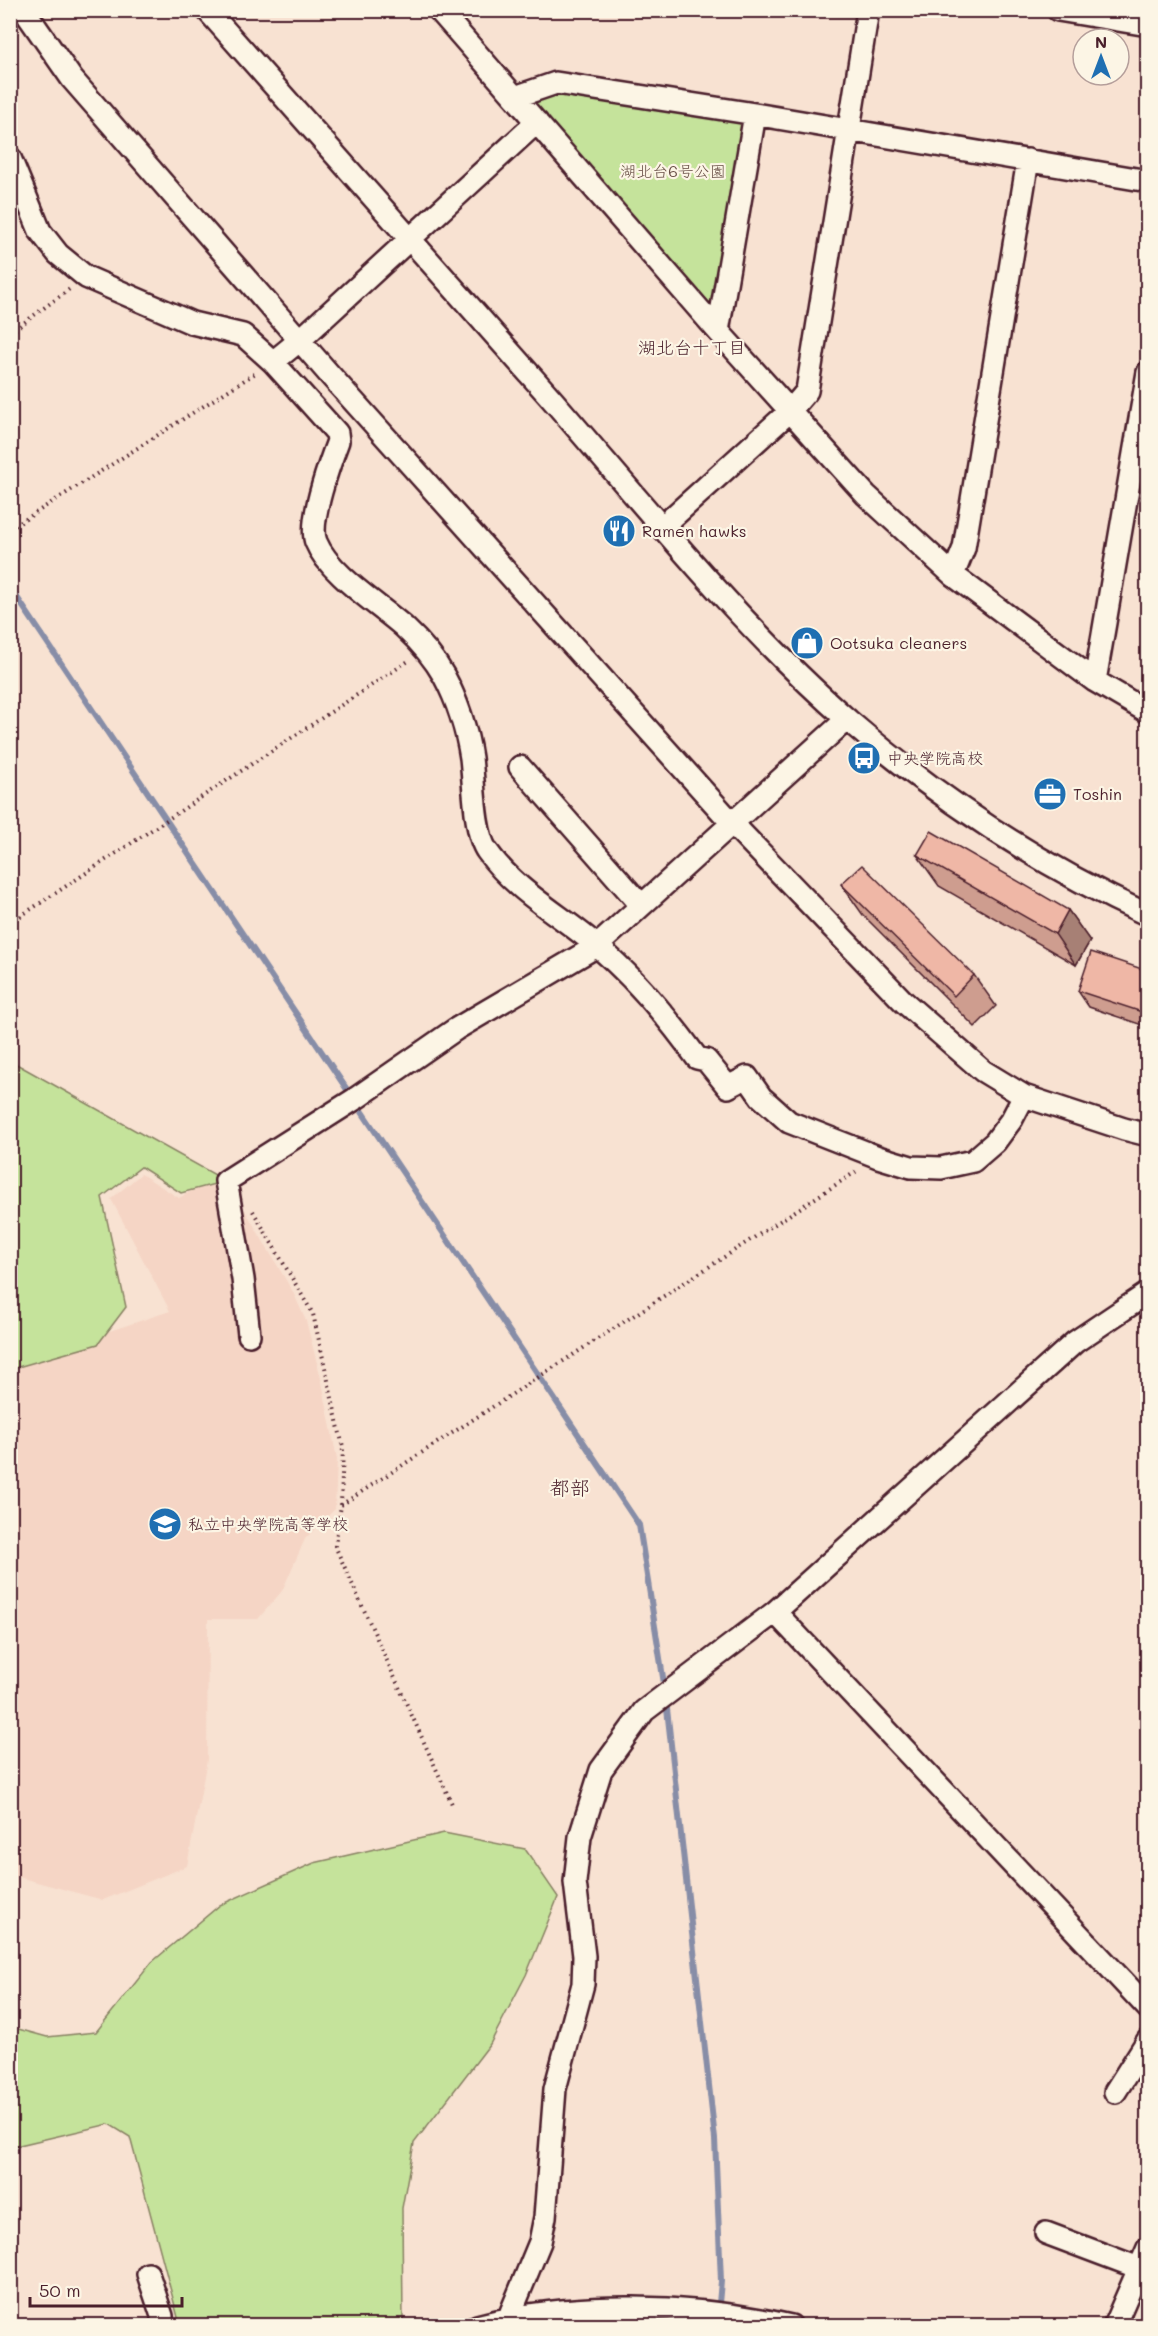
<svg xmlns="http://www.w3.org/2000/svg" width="1158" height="2336" font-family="Mali,'Klee One',sans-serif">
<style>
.built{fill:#f5d5c5}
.green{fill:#c5e39b;stroke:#888163;stroke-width:1.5}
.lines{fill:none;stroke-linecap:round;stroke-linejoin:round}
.stream{stroke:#878da7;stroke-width:6}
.minor-casing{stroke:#4a1f2b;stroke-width:26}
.path{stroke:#4a1f2b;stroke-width:4;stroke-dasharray:1.5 4.5;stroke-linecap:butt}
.minor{stroke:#fcf5e5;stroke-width:21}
.wall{fill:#ce9d8f;stroke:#4a1f2b;stroke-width:1.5}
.shaded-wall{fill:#a78074;stroke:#4a1f2b;stroke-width:1.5}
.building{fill:#efb7a6;stroke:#4a1f2b;stroke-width:1.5}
.labels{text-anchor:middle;stroke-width:4.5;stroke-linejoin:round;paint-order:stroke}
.park-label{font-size:16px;fill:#695047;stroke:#fcf5e5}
.poi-label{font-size:16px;fill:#4a1f2b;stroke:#fcf5e5;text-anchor:start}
.neighbourhood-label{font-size:18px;fill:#4a1f2b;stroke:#fcf5e5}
.quarter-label{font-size:20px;fill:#4a1f2b;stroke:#fcf5e5}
</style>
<rect width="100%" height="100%" fill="#f8e2d2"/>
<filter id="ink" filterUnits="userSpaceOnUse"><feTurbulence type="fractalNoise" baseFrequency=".0167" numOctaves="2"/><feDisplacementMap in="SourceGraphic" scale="12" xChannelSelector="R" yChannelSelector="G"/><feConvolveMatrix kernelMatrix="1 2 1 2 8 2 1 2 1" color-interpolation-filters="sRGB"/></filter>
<g filter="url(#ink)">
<path class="built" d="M223,1173L293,1292L306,1321L322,1382L337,1459L335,1509L305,1539L282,1591L258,1619H208L207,1760L187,1866L103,1900L11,1875L10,1364L170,1311L111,1199L141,1174L179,1198Z"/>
<path class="green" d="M556,83L755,114L718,331L515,97Z
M11,1061L226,1181L181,1193L141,1167L102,1197L126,1307L98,1344L11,1369Z
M444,1833L525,1849L558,1897L526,1975L490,2044L414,2143L402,2208L403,2325H180L130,2137L109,2124L11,2147V2027L47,2037L96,2032L152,1962L220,1905L314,1863Z"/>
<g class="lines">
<path class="stream" d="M10,587L639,1525L665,1690
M666,1700L715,2139L721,2281L717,2326"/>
<g class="minor-casing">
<path id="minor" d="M24,10L72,79L330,375L731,822L904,1002L983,1071L1024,1096L1124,1129L1148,1135
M207,10C321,139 436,267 549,396C645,506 740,626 849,721C939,799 1040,865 1148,915
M439,10L718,331L866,495L953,575L1095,681L1148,712
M1058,10L1148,25
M515,97L556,83L755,114L1148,181
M10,158L40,231L58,254L86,277L192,323L243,335L273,362L337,433L338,441C330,462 308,522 316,542C329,574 378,604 404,627C419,641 434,658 444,676C457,700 467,731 471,758C474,782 474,833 487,851C515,891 561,915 597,946C635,978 668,1018 697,1058L706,1060L728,1087L747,1077L761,1097L789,1122L878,1157L911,1167L941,1168L973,1161L995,1142L1012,1119L1024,1096
M718,331L755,114
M273,362L300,340L537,122
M663,526L790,411L807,391L868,10
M953,575L964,548L1028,160
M1095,681L1148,372
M520,767L641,905
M249,1335L243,1279L226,1181L355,1099L456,1029L597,946L847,719
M775,1612L1148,2008
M1115,2092L1148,2040
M1046,2233L1139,2268L1148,2275
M148,2274L162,2316V2326
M477,2326C573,2300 694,2304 791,2326
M501,2326L509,2317L540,2242L545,2217L555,2089L583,1984L584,1956L575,1882L580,1837L601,1770L644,1711L775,1612L1075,1342L1148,1293
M1114,2326L1148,2248"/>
</g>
<path class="path" d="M10,333L71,288
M10,529L257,372
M10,923L410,660
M253,1211L313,1314L343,1447L341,1505L335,1546L452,1804
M341,1505L857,1171"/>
<use href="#minor" class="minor"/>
</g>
<path class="wall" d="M917,855L1068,910L1090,941L1076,965L939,886Z
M841,884L974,975L996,1006L975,1027L863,915Z
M1148,971V1027L1089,1007L1078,991Z"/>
<path class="shaded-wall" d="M1068,910L1090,941L1076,965L1055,934Z"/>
<path class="building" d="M931,831L1068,910L1055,934L917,855Z
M862,865L974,975L954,996L841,884Z
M1091,952L1148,971V1014L1078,991Z"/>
</g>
<defs>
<g id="restaurant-disc" transform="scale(1.725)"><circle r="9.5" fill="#1f6fb2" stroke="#fcf5e5"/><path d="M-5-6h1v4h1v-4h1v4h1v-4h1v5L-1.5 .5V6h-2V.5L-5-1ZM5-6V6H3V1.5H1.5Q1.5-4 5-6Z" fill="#fff"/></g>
<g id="shop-disc" transform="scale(1.725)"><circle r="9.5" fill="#1f6fb2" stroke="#fcf5e5"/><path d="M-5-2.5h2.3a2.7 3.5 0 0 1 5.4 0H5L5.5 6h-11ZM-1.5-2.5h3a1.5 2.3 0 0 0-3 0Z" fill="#fff"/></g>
<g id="bus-disc" transform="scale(1.725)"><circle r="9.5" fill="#1f6fb2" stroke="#fcf5e5"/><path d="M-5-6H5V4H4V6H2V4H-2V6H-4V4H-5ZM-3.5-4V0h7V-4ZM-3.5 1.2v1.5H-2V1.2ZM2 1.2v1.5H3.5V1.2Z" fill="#fff"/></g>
<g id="office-disc" transform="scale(1.725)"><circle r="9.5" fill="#1f6fb2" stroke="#fcf5e5"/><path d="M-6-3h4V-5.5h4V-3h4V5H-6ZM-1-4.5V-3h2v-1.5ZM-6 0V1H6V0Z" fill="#fff"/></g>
<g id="school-disc" transform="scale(1.725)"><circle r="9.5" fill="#1f6fb2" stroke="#fcf5e5"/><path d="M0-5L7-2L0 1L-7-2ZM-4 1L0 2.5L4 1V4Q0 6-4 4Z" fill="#fff"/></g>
</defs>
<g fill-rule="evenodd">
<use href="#restaurant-disc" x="619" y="531"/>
<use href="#shop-disc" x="807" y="643"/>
<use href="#bus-disc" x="864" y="758"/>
<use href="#office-disc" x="1050" y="794"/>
<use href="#school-disc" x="165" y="1524"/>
</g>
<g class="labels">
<g class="park-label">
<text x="673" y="177">湖北台6号公園</text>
</g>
<g class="poi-label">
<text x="642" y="537">Ramen hawks</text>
<text x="830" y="649">Ootsuka cleaners</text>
<text x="887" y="764">中央学院高校</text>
<text x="1073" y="800">Toshin</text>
<text x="188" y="1530">私立中央学院高等学校</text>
</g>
<g class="neighbourhood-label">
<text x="692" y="354">湖北台十丁目</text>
</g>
<g class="quarter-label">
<text x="570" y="1495">都部</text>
</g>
</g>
<rect width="1158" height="2336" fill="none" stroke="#fcf5e5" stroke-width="36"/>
<rect x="18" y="18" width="1122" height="2300" fill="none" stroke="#4a1f2b" stroke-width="2" filter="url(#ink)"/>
<g transform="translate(1101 57)"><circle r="28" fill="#fcf5e5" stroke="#b59f9b" stroke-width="1.5"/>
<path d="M0-4.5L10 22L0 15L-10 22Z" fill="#1f6fb2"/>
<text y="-9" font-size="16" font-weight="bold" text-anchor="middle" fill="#4a1f2b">N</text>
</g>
<path d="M30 2297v9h152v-9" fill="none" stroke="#4a1f2b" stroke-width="3"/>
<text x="39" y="2297" font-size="18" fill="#4a1f2b" stroke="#fcf5e5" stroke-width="4.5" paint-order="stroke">50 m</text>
</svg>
